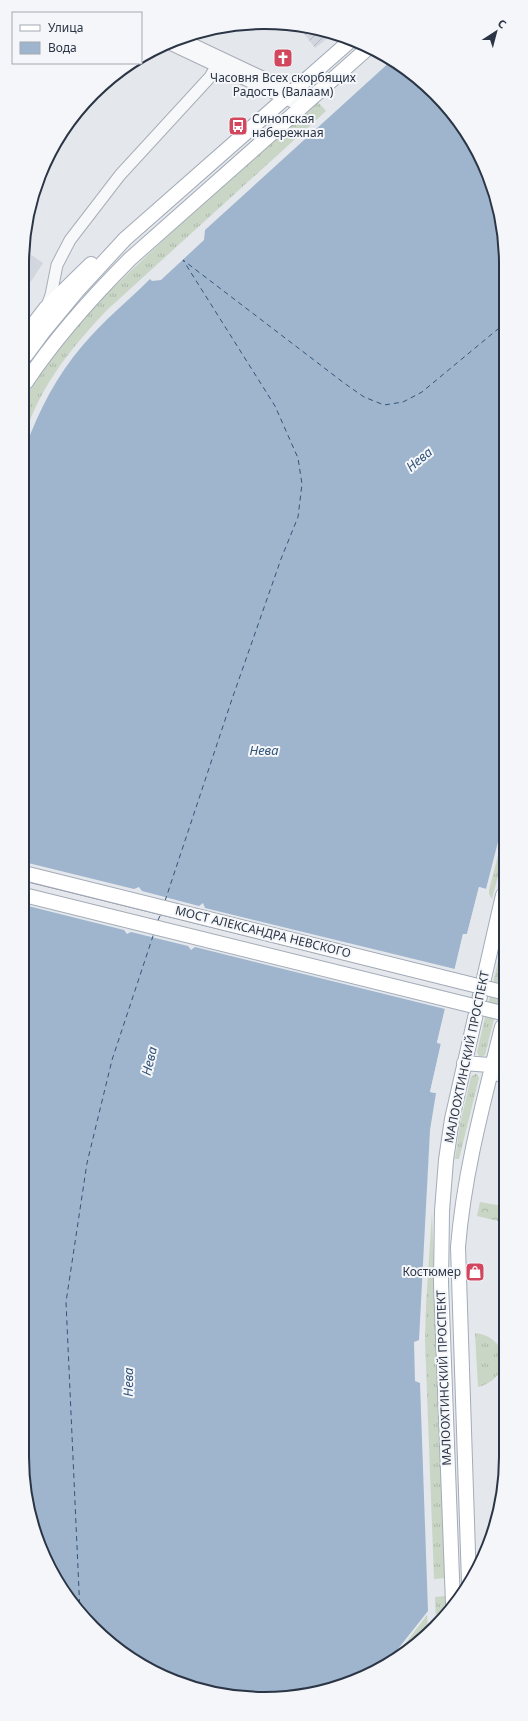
<svg xmlns="http://www.w3.org/2000/svg" width="528" height="1721" font-family="'Noto Sans',sans-serif">
<style>
.built{fill:#d2d6de}
.industrial{fill:url(#industrial-furrows)}
.grass{fill:url(#grass-tufts)}
.forest{fill:url(#forest-crowns)}
.water{fill:#9eb5cd}
.pier{fill:#e4e7ec}
.lines{fill:none;stroke-linecap:round;stroke-linejoin:round}
.ferry{stroke:#33547b;stroke-width:1;stroke-dasharray:5 4;stroke-linecap:butt}
.minor-casing{stroke:#a9aeb7;stroke-width:13}
.major-casing{stroke:#a3acb8;stroke-width:16}
.minor{stroke:#f7f8fa;stroke-width:11}
.major{stroke:#fff;stroke-width:14}
.tram{stroke:#7d8796;stroke-width:1}
.major-bridge-casing{stroke:#a3acb8;stroke-width:16;stroke-linecap:butt}
.major-bridge{stroke:#fff;stroke-width:14}
.labels{text-anchor:middle;stroke-width:4;stroke-linejoin:round;paint-order:stroke}
.poi-label{font-size:12px;fill:#2b3545;stroke:#f4f6f9}
.street-label{font-size:12px;fill:#2b3545;stroke:#f4f6f9}
.water-label{font-size:13px;font-style:italic;fill:#33547b;stroke:#f4f6f9}
.rim{fill:none;stroke:#2b3545;stroke-width:2}
</style>
<defs>
<pattern id="industrial-furrows" width="10" height="10" patternUnits="userSpaceOnUse"><rect width="10" height="10" fill="#d2d6de"/><path d="M-1 1l2-2M0 10L10 0M9 11l2-2" fill="none" stroke="#b4b8c0"/></pattern>
<pattern id="grass-tufts" width="24" height="20" patternUnits="userSpaceOnUse"><rect width="24" height="20" fill="#c9d6c5"/><path d="M3 7l-1-3M5 7V3M7 7l1-3M15 17l-1-3M17 17v-4M19 17l1-3" fill="none" stroke="#adb8ab"/></pattern>
<pattern id="forest-crowns" width="20" height="18" patternUnits="userSpaceOnUse"><rect width="20" height="18" fill="#c9d6c5"/><path d="M2 6a3 3 0 1 1 6 0M12 15a3 3 0 1 1 6 0" fill="none" stroke="#adb8ab"/></pattern>
</defs>
<rect width="100%" height="100%" fill="#e4e7ec"/>
<path class="built" d="M27,252L43,263L26,289Z"/>
<path class="industrial" d="M299,27H311L332,35L315,48Z"/>
<path class="grass" d="M318,102L326,111L107,310C72,347 43,382 26,431V396L47,363L70,334L99,301L191,214Z
M503,836V857L492,899L489,894V890Z
M502,944V987L485,1055L481,1057L479,1056L477,1052Z
M475,1074H477L479,1078L459,1159H455L460,1124L471,1077Z
M432,1212L445,1578L434,1579L425,1340L426,1305Z
M475,1333C510,1337 513,1378 478,1387Z
M445,1596L446,1611L436,1621L435,1597Z
M427,1615L428,1629L399,1658L392,1661Z"/>
<path class="forest" d="M480,1202L502,1206V1222L477,1216Z"/>
<path class="water" d="M392,60L446,104L487,171L504,233L503,822L486,889L479,887L467,934H463L437,1042L441,1043L430,1092L436,1093L430,1130L419,1340L414,1342L415,1381L420,1383L428,1611L386,1664L326,1691L233,1697L157,1674L82,1617L40,1549L22,1457L26,446C39,410 57,375 83,345C103,321 128,301 150,279L152,281L161,280L204,240L205,230Z"/>
<path class="pier" d="M24,862L134,889L139,887L142,891L199,906L203,903L205,908L455,969L463,934H467L479,887L486,889L485,891L481,889L469,935L465,936L440,1041L443,1044L432,1090L437,1091L436,1093L430,1092L441,1044L437,1043L445,1009L195,947L191,950L188,946L131,932L127,934L124,930L24,905Z"/>
<g class="lines">
<path class="ferry" d="M165,901L231,702L281,559L298,517L302,484L298,458L275,406L183,260L344,383L364,397L384,405L403,402L422,392L504,324
M158,920L161,914
M80,1613L66,1302L87,1163L112,1060L154,933"/>
<g class="minor-casing">
<path id="minor" d="M184,40L292,91L296,97
M172,45L301,106
M47,306L51,295L57,265L70,240L120,175L210,77L221,58
M490,1074L502,1076"/>
</g>
<g class="major-casing">
<path id="major" d="M26,334L46,308L91,264
M26,355L43,332L77,291L125,239L350,41
M26,382C56,337 91,298 130,259L368,48
M464,1063L502,1066
M469,1583L458,1247C464,1172 484,1100 502,1027
M453,1604L441,1283L442,1211L446,1160L452,1119L503,895"/>
</g>
<use href="#minor" class="minor"/>
<use href="#major" class="major"/>
<path class="tram" d="M24,881L502,999"/>
<g class="major-bridge-casing">
<path id="major-bridge" d="M24,873L502,992
M24,895L502,1013"/>
</g>
<use href="#major-bridge" class="major-bridge"/>
</g>
<defs>
<g id="church-square" transform="scale(1)"><rect x="-9" y="-9" width="18" height="18" rx="4" fill="#d3475e" stroke="#f4f6f9"/><path d="M-1.2-6h2.4v3.5h3.3v2.4h-3.3V6h-2.4V-.1h-3.3v-2.4h3.3Z" fill="#fff"/></g>
<g id="bus-square" transform="scale(1)"><rect x="-9" y="-9" width="18" height="18" rx="4" fill="#d3475e" stroke="#f4f6f9"/><path d="M-5-6H5V4H4V6H2V4H-2V6H-4V4H-5ZM-3.5-4V0h7V-4ZM-3.5 1.2v1.5H-2V1.2ZM2 1.2v1.5H3.5V1.2Z" fill="#fff"/></g>
<g id="shop-square" transform="scale(1)"><rect x="-9" y="-9" width="18" height="18" rx="4" fill="#d3475e" stroke="#f4f6f9"/><path d="M-5-2.5h2.3a2.7 3.5 0 0 1 5.4 0H5L5.5 6h-11ZM-1.5-2.5h3a1.5 2.3 0 0 0-3 0Z" fill="#fff"/></g>
</defs>
<g fill-rule="evenodd">
<use href="#church-square" x="283" y="58"/>
<use href="#bus-square" x="238" y="126"/>
<use href="#shop-square" x="475" y="1272"/>
</g>
<g class="labels">
<g class="poi-label">
<text x="283" y="82">Часовня Всех скорбящих<tspan x="283" dy="14">Радость (Валаам)</tspan></text>
<text x="252" y="123" text-anchor="start">Синопская<tspan x="252" dy="14">набережная</tspan></text>
<text x="461" y="1276" text-anchor="end">Костюмер</text>
</g>
<g class="street-label">
<text transform="translate(263 932) rotate(14)" y="4">МОСТ АЛЕКСАНДРА НЕВСКОГО</text>
<text transform="translate(467 1057) rotate(-78)" y="4">МАЛООХТИНСКИЙ ПРОСПЕКТ</text>
<text transform="translate(444 1378) rotate(-92)" y="4">МАЛООХТИНСКИЙ ПРОСПЕКТ</text>
</g>
<g class="water-label">
<text transform="translate(419 459) rotate(-40)" y="5">Нева</text>
<text x="264" y="755">Нева</text>
<text transform="translate(149 1061) rotate(-77)" y="5">Нева</text>
<text transform="translate(128 1382) rotate(-89)" y="5">Нева</text>
</g>
</g>
<path d="M0 0H528V1721H0ZM264 29H264A235 235 0 0 1 499 264V1457A235 235 0 0 1 264 1692H264A235 235 0 0 1 29 1457V264A235 235 0 0 1 264 29Z" fill="#f4f6f9" fill-rule="evenodd"/>
<path class="rim" d="M264 29H264A235 235 0 0 1 499 264V1457A235 235 0 0 1 264 1692H264A235 235 0 0 1 29 1457V264A235 235 0 0 1 264 29Z"/>
<rect x="12" y="12" width="130" height="52" fill="#f4f6f9" stroke="#a4a9b1"/>
<rect x="20" y="25" width="20" height="6" fill="#ffffff" stroke="#a4a9b1"/>
<text x="48" y="32" font-size="12" fill="#2b3545">Улица</text>
<rect x="20" y="42" width="20" height="12" fill="#9eb5cd" stroke="#a4a9b1"/>
<text x="48" y="52" font-size="12" fill="#2b3545">Вода</text>
<g transform="translate(496 32) rotate(36)" stroke="#f4f6f9" stroke-width="3" paint-order="stroke">
<path d="M0-3L7 15L0 10L-7 15Z" fill="#2b3545"/>
<text y="-6" font-size="11" font-weight="bold" text-anchor="middle" fill="#2b3545">С</text>
</g>
</svg>
